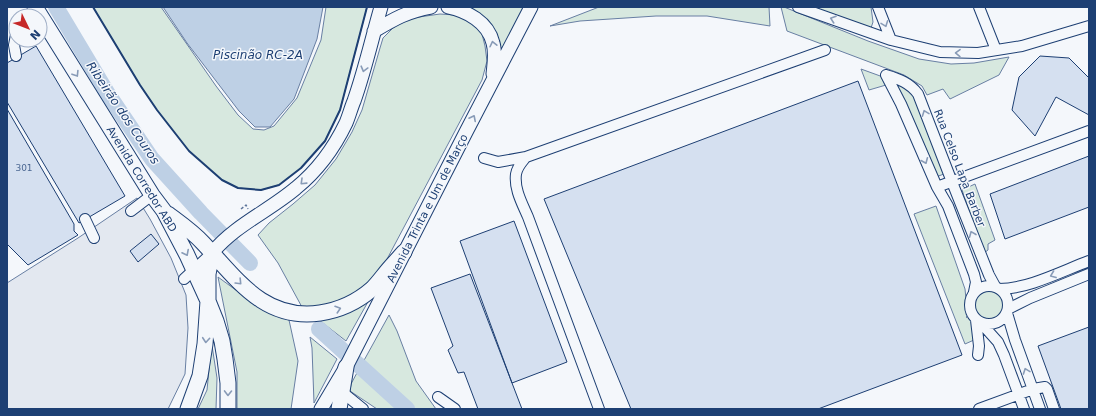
<svg xmlns="http://www.w3.org/2000/svg" width="1096" height="416" font-family="'DejaVu Sans',sans-serif">
<style>
.green{fill:#d7e8df;stroke:#687fa3}
.parking{fill:#e3e8f0;stroke:#687fa3}
.water{fill:#bed0e5;stroke:#687fa3}
.lines{fill:none;stroke-linecap:round;stroke-linejoin:round}
.river{stroke:#bed0e5;stroke-width:16}
.building{fill:#d5e0f0;stroke:#1d3f73}
.minor-casing{stroke:#1d3f73;stroke-width:12}
.major-casing{stroke:#1d3f73;stroke-width:15}
.highway-casing{stroke:#1d3f73;stroke-width:17}
.path{stroke:#5e769c;stroke-width:1.5;stroke-dasharray:3 2;stroke-linecap:butt}
.minor{stroke:#f4f7fb;stroke-width:10}
.major{stroke:#f4f7fb;stroke-width:13}
.highway{stroke:#f4f7fb;stroke-width:15}
.wall{stroke:#1d3f73;stroke-width:2}
.oneway{stroke:#889bb7}
.labels{text-anchor:middle;stroke-width:3;stroke-linejoin:round;paint-order:stroke}
.number-label{font-size:9px;fill:#4b6792}
.street-label{font-size:11px;fill:#1d3f73;stroke:#f4f7fb}
.water-label{font-size:12px;font-style:italic;fill:#1d3f73;stroke:#f4f7fb}
</style>
<rect width="100%" height="100%" fill="#f4f7fb"/>
<path class="green" d="M93,7H161L216,86L238,115L253,129L264,130L274,126L297,98L321,40L326,7H367L340,110L325,141L301,168L279,185L261,190L238,188L222,180L189,151L157,110L140,85Z
M457,7H527L497,66L495,41Z
M599,7H769L770,26L707,16H656L580,21L550,26Z
M781,7H784L868,41L919,59L951,64L974,63L1009,57L999,75L950,99L943,89L927,95L922,86L904,75L787,31Z
M811,7H871L873,22L871,28Z
M440,14L455,15L472,22L482,34L485,46L487,61L482,80L386,261L370,284L330,307L303,309L278,263L258,235L269,223L293,204L315,185L336,159L352,132L362,110L380,48L383,38L393,28L401,22L412,18Z
M861,69L883,77L886,85L869,90Z
M895,83L905,86L914,97L944,174L933,178Z
M975,184L995,240L988,244V250L984,253L962,190Z
M936,206L965,289L966,299L965,304L967,312L973,322L974,340L965,344L914,214Z
M218,277L259,307L283,317L289,320L298,361L291,409H237V372Z
M973 305a16 16 0 1 1 32 0a16 16 0 1 1-32 0Z
M369,300L346,341L319,320Z
M389,315L397,331L416,381L436,409H413L362,364Z
M310,337L337,359L314,403L312,348Z
M211,339L217,378L216,409H198L207,390L210,360Z
M359,369L404,409H377L350,391L351,384Z"/>
<path class="parking" d="M137,198L150,219L171,258L186,295L188,328L185,374L168,409H7V283L78,238Z"/>
<path class="water" d="M163,7H323L317,39L294,99L270,127H255L239,111L187,43Z"/>
<g class="lines">
<path class="river" d="M56,7L108,94L152,159L201,213L250,263
M319,329L407,409"/>
</g>
<path class="building" d="M36,46L125,196L79,223L7,102V63Z
M1040,56L1069,58L1089,78V115L1056,97L1035,136L1012,110L1019,77Z
M858,81L962,355L818,409H631L544,199Z
M7,109L74,224V231L78,235L28,265L7,244Z
M1089,156V207L1005,239L990,194Z
M514,221L567,362L512,383L460,241Z
M151,234L159,244L138,262L130,251Z
M470,274L512,383L522,409H478L464,372L458,373L448,350L453,346L431,288Z
M1089,327V409H1061L1038,346Z"/>
<g class="lines">
<g class="minor-casing">
<path id="minor" d="M798,7L891,40L940,52L978,53L1022,46L1089,26
M878,7L891,40
M979,7L996,50
M16,35L14,45L16,56
M886,75C899,79 910,83 918,94L952,182L989,275L995,286
M886,75L901,104L937,187L948,206L974,274L976,282L974,292
M526,157L825,50
M484,158L498,162L526,157C522,162 517,167 516,174C514,189 522,203 528,217L599,409
M937,187L1089,131
M131,211L152,195
M85,219L94,238
M184,279L212,253
M970 305a19 19 0 1 1 38 0a19 19 0 1 1-38 0Z
M999,289C1028,289 1062,271 1089,261
M1008,309L1030,298L1089,274
M1007,313L1015,340L1040,409
M976,320L979,346L978,355
M981,323L998,342L1004,355L1024,409
M342,392L363,409
M438,397L455,409
M979,409L1033,389L1045,387L1047,389L1054,409"/>
</g>
<g class="major-casing">
<path id="major" d="M448,7C467,11 488,22 493,43C496,53 494,64 493,74
M374,31C394,19 408,11 431,7
M212,253C235,225 269,211 296,188C317,171 334,148 346,123C349,116 351,108 354,101C365,70 372,38 381,7
M321,409L346,367L466,132L531,7"/>
</g>
<g class="highway-casing">
<path id="highway" d="M35,7L152,195L164,211L187,255L208,301L216,321L222,341L225,359L228,383V409
M168,214C180,223 193,232 203,243C237,279 264,321 320,313C340,310 357,302 372,289C378,283 383,276 388,270C393,264 399,258 404,252
M188,409L200,376L205,344L208,301V274L212,253
M339,409L346,367"/>
</g>
<path class="path" d="M241,209L246,205L248,209
M967,318L966,304L968,300"/>
<use href="#minor" class="minor"/>
<use href="#major" class="major"/>
<use href="#highway" class="highway"/>
<path class="wall" d="M93,7L140,85L157,110L189,151L222,180L238,188L261,190L279,185L301,168L325,141L340,110L367,7"/>
</g>
<defs><path id="oneway-chevron" d="M-2-3.5L2.5 0L-2 3.5" fill="none" stroke-width="1.6" stroke-linecap="round" stroke-linejoin="round"/></defs>
<g class="oneway">
<use href="#oneway-chevron" transform="translate(833 19) rotate(-161)"/>
<use href="#oneway-chevron" transform="translate(885 24) rotate(69)"/>
<use href="#oneway-chevron" transform="translate(493 44) rotate(-103)"/>
<use href="#oneway-chevron" transform="translate(958 53) rotate(-179)"/>
<use href="#oneway-chevron" transform="translate(364 69) rotate(105)"/>
<use href="#oneway-chevron" transform="translate(76 74) rotate(58)"/>
<use href="#oneway-chevron" transform="translate(925 113) rotate(-111)"/>
<use href="#oneway-chevron" transform="translate(473 118) rotate(-63)"/>
<use href="#oneway-chevron" transform="translate(925 161) rotate(67)"/>
<use href="#oneway-chevron" transform="translate(303 182) rotate(136)"/>
<use href="#oneway-chevron" transform="translate(972 234) rotate(-112)"/>
<use href="#oneway-chevron" transform="translate(186 253) rotate(63)"/>
<use href="#oneway-chevron" transform="translate(1053 275) rotate(159)"/>
<use href="#oneway-chevron" transform="translate(239 282) rotate(46)"/>
<use href="#oneway-chevron" transform="translate(338 309) rotate(-18)"/>
<use href="#oneway-chevron" transform="translate(206 340) rotate(95)"/>
<use href="#oneway-chevron" transform="translate(1026 371) rotate(-110)"/>
<use href="#oneway-chevron" transform="translate(228 393) rotate(91)"/>
</g>
<g class="labels">
<g class="number-label">
<text x="24" y="171">301</text>
</g>
<g class="street-label">
<text transform="translate(960 168) rotate(69)" y="4">Rua Celso Lapa Barber</text>
<text transform="translate(142 179) rotate(58)" y="4">Avenida Corredor ABD</text>
<text transform="translate(427 208) rotate(-63)" y="4">Avenida Trinta e Um de Março</text>
</g>
<g class="water-label">
<text x="258" y="59">Piscinão RC-2A</text>
<text transform="translate(123 113) rotate(56)" y="4">Ribeirão dos Couros</text>
</g>
</g>
<rect width="1096" height="416" fill="none" stroke="#1d3f73" stroke-width="16"/>
<g transform="translate(28 28) rotate(133)"><circle r="19" fill="#f4f7fb" stroke="#9eadc5"/>
<path d="M0-3L7 15L0 10L-7 15Z" fill="#c62828"/>
<text y="-6" font-size="11" font-weight="bold" text-anchor="middle" fill="#1d3f73">N</text>
</g>
</svg>
